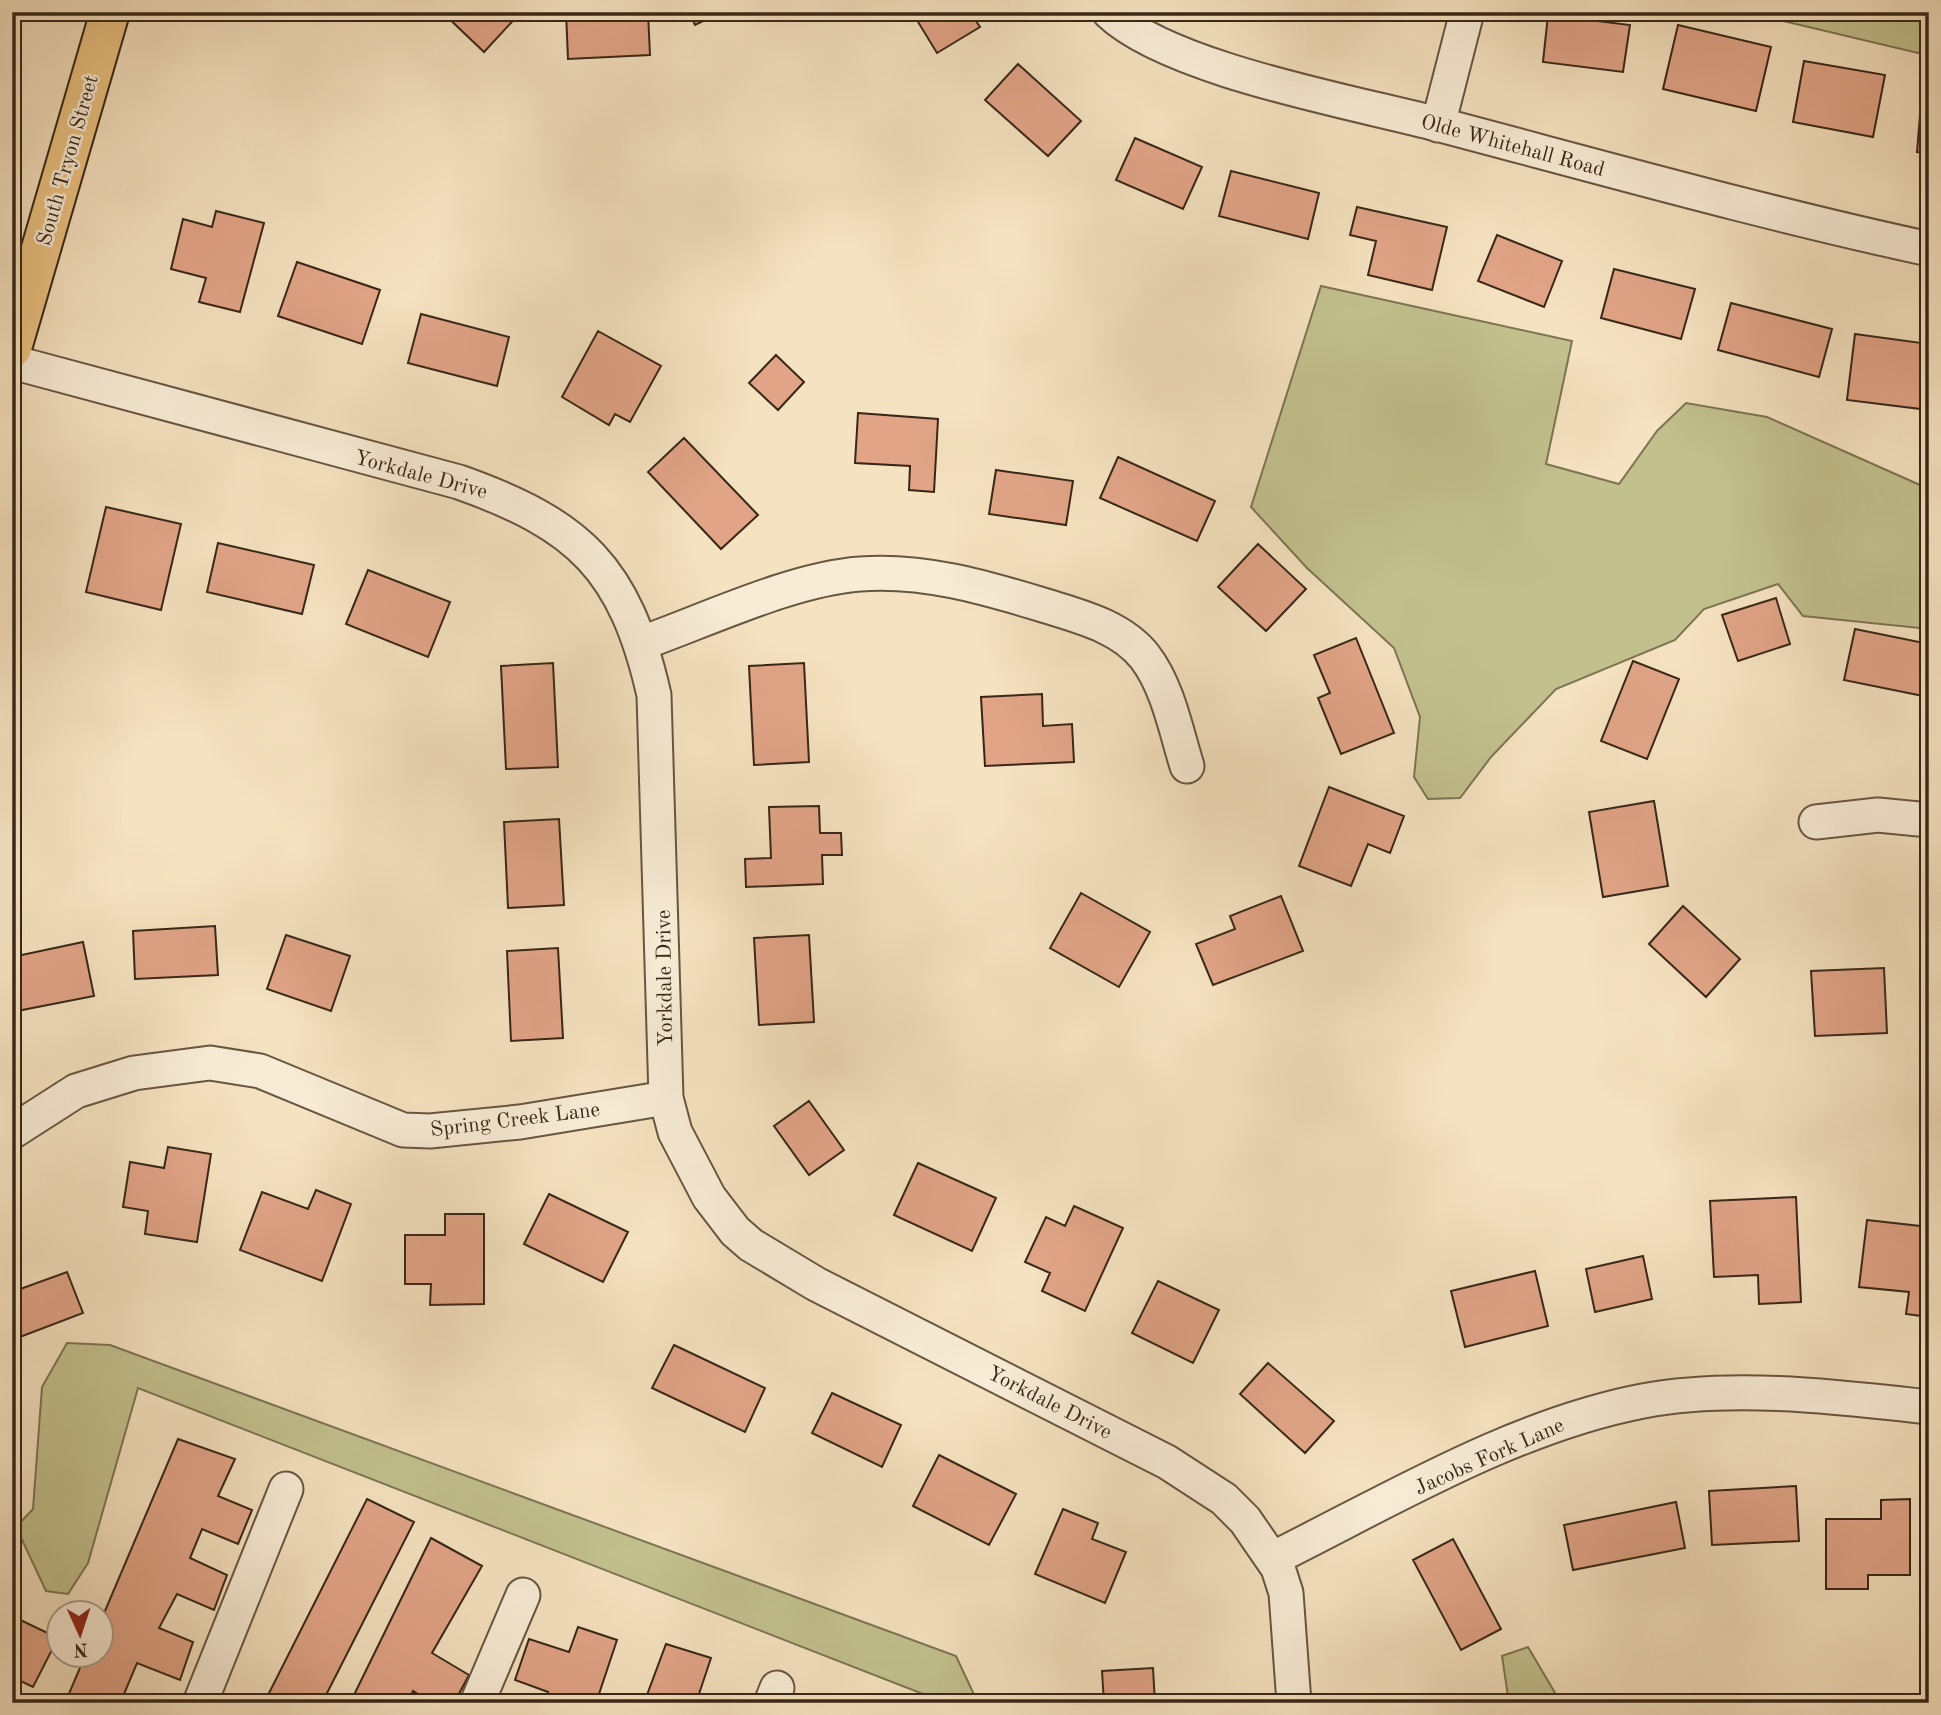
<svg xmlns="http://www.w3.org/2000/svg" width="1941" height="1715" font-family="'Old Standard TT',serif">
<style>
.green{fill:#c2c18e;stroke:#7d7452;stroke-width:2}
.building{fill:#e1a487;stroke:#382717;stroke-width:2}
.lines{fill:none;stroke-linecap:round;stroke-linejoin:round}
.street-casing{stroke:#675641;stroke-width:37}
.primary-casing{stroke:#382717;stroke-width:42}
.street{stroke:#f8ecd6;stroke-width:33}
.primary{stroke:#eac180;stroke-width:38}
.labels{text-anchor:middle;stroke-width:5;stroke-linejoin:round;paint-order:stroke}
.street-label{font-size:21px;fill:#382717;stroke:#f8ecd6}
</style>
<rect width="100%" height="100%" fill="#f5e2c0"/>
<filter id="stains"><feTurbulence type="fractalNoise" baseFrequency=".00286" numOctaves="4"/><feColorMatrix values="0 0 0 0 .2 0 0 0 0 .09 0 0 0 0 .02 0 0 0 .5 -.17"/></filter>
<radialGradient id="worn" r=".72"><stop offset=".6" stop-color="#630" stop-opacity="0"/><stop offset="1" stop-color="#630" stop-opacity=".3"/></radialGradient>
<path class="green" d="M1745,12H1929V50L1918,53Z
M1321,286L1572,341L1546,464L1619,484L1657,431L1686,403L1767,417L1929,489V629L1803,616L1778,584L1704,609L1675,640L1556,689L1491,757L1460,798L1428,799L1414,777L1420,717L1394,648L1307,568L1251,507Z
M67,1343L110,1345L956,1656L978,1703H946L138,1388L88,1563L68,1594L46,1591L16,1527L33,1509L42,1387Z
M1528,1647L1561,1703H1509L1502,1656Z"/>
<path class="building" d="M442,12H521L484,52Z
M566,12H648L650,55L568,59Z
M689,12H722L695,25Z
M912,12H970L980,27L937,53Z
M1548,15L1630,25L1623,72L1543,62Z
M1678,25L1771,47L1756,111L1663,89Z
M1804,61L1885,75L1873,137L1793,122Z
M1018,64L1081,121L1048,156L985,100Z
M1921,103L1929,104V153L1917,152Z
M1135,138L1202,167L1183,209L1116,180Z
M1231,171L1319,193L1308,239L1219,216Z
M1357,207L1447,227L1432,290L1368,275L1376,241L1350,235Z
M216,211L264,223L240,312L199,302L206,278L171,269L183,219L212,227Z
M1497,235L1562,261L1544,307L1478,281Z
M297,262L380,290L362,344L278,316Z
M1614,269L1695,289L1681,339L1601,318Z
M1731,303L1832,329L1819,377L1718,350Z
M421,314L509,337L497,386L408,363Z
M598,331L661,366L630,422L615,414L609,425L562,397Z
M1855,334L1929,344V410L1847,400Z
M776,355L804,382L778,410L749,383Z
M858,413L938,419L934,492L909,490L910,466L855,463Z
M684,438L758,515L721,549L648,472Z
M1118,457L1215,501L1197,541L1100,498Z
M996,470L1073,481L1066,525L989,514Z
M106,507L181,524L161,610L86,592Z
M218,543L314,565L302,614L207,592Z
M1258,544L1306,589L1266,631L1218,587Z
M368,570L450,602L428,657L346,624Z
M1776,598L1790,644L1738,661L1722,615Z
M1855,629L1929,644L1928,697L1844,680Z
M1356,638L1394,733L1341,754L1318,698L1330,693L1314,655Z
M1633,661L1679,679L1647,759L1601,741Z
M553,663L558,767L506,769L501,666Z
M804,663L809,762L754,765L749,666Z
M1042,694L1043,726L1072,724L1074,762L985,766L981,697Z
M1329,787L1404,816L1390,853L1368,844L1351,886L1299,866Z
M1654,801L1668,886L1603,897L1589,812Z
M819,806L820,833H841L842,855H822L823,884L746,887L745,859L771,858L769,807Z
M559,819L564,905L508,908L504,822Z
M1081,893L1150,932L1119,987L1050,948Z
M1281,896L1303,951L1213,985L1196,944L1235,929L1230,916Z
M1683,906L1740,959L1706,997L1649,944Z
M215,926L218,975L135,979L133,931Z
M286,935L350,956L331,1011L267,989Z
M809,935L814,1022L759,1025L754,938Z
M83,942L94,996L12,1012V957Z
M558,948L563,1038L511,1041L507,951Z
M1884,968L1887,1033L1815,1036L1811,971Z
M809,1101L844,1150L809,1175L774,1126Z
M168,1147L211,1154L197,1242L145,1234L148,1211L123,1207L130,1162L164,1168Z
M918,1163L996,1198L972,1251L894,1215Z
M316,1190L351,1204L322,1281L240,1250L262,1192L308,1209Z
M549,1194L628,1232L603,1282L524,1244Z
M1796,1197L1801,1302L1759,1304L1758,1275L1714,1277L1710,1201Z
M1074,1206L1123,1228L1085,1311L1042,1291L1050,1273L1025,1262L1046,1217L1065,1226Z
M445,1214H484V1304L430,1305L431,1284H405V1235H445Z
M1867,1220L1929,1227V1317L1906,1314L1909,1292L1859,1287Z
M1643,1256L1652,1299L1595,1312L1586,1269Z
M1535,1271L1548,1326L1465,1347L1451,1291Z
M67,1272L83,1313L12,1340V1292Z
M1158,1281L1219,1310L1193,1363L1132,1333Z
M674,1345L765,1388L745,1432L652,1388Z
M1268,1363L1334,1421L1305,1453L1240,1394Z
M832,1393L901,1425L882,1467L812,1433Z
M178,1439L235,1459L218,1496L252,1510L238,1544L202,1529L190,1558L227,1575L214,1610L177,1594L159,1628L193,1642L180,1680L137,1663L124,1694L147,1703H65L85,1656H102V1618Z
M939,1455L1016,1494L989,1545L913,1506Z
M1796,1486L1799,1541L1712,1545L1709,1491Z
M367,1499L414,1522L322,1703H264Z
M1910,1499V1575H1868V1589H1826V1519H1881V1500Z
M1676,1502L1685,1548L1573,1570L1564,1525Z
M1063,1509L1098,1523L1092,1539L1126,1552L1105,1603L1035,1574Z
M431,1538L482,1566L432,1653L469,1675L454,1703H433L413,1691L408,1703H350Z
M1453,1539L1501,1629L1461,1650L1413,1560Z
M12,1616L58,1638L33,1687L12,1677Z
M578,1627L617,1640L596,1703H545L548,1692L515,1680L529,1639L569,1652Z
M666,1644L711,1658L699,1694L727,1703H644Z
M1153,1668L1155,1703H1104L1102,1671Z"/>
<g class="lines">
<g class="street-casing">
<path id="street" d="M1109,12C1168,69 1353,102 1437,124C1600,167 1763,213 1929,249
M1438,125L1467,12
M12,362L459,482C580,525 625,568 654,695L666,1098L675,1132L709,1197L735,1231L751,1245L816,1284L1167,1462L1224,1499L1245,1520L1278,1568L1286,1593L1294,1703
M642,643C707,620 792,579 860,574C922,569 984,587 1043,605C1078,616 1121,626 1145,657C1168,687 1176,731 1187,766
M1816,822L1878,815L1929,820
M12,1132L76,1091L134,1073L210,1063L260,1071L403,1130L430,1131L520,1122L666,1098
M1272,1559C1389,1501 1513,1426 1643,1401C1733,1384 1838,1397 1929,1407
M200,1703L286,1489
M477,1703L523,1595
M771,1703L777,1688"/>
</g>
<g class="primary-casing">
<path id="primary" d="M12,348L110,12"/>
</g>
<use href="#street" class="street"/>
<use href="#primary" class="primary"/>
</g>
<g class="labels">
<g class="street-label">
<text transform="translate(1513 145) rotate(15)" y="7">Olde Whitehall Road</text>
<text transform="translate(67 160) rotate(-74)" y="7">South Tryon Street</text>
<text transform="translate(421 474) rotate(15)" y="7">Yorkdale Drive</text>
<text transform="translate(664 978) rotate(-91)" y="7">Yorkdale Drive</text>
<text transform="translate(515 1119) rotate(-7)" y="7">Spring Creek Lane</text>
<text transform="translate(1050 1402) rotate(27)" y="7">Yorkdale Drive</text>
<text transform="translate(1489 1456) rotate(-24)" y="7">Jacobs Fork Lane</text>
</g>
</g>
<rect width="1941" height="1715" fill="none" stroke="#f5e2c0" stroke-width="42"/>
<rect x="14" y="14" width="1913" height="1687" fill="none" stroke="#382717" stroke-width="3.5"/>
<rect x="21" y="21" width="1899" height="1673" fill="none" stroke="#382717" stroke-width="2"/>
<g transform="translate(80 1634) rotate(177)"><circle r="33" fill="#f8ecd6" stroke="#ab9d8a" stroke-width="2"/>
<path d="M0-5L12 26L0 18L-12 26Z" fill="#8f2418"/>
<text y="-10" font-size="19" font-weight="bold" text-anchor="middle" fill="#382717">N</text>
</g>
<rect width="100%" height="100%" filter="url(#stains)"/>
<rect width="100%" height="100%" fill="url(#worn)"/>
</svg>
